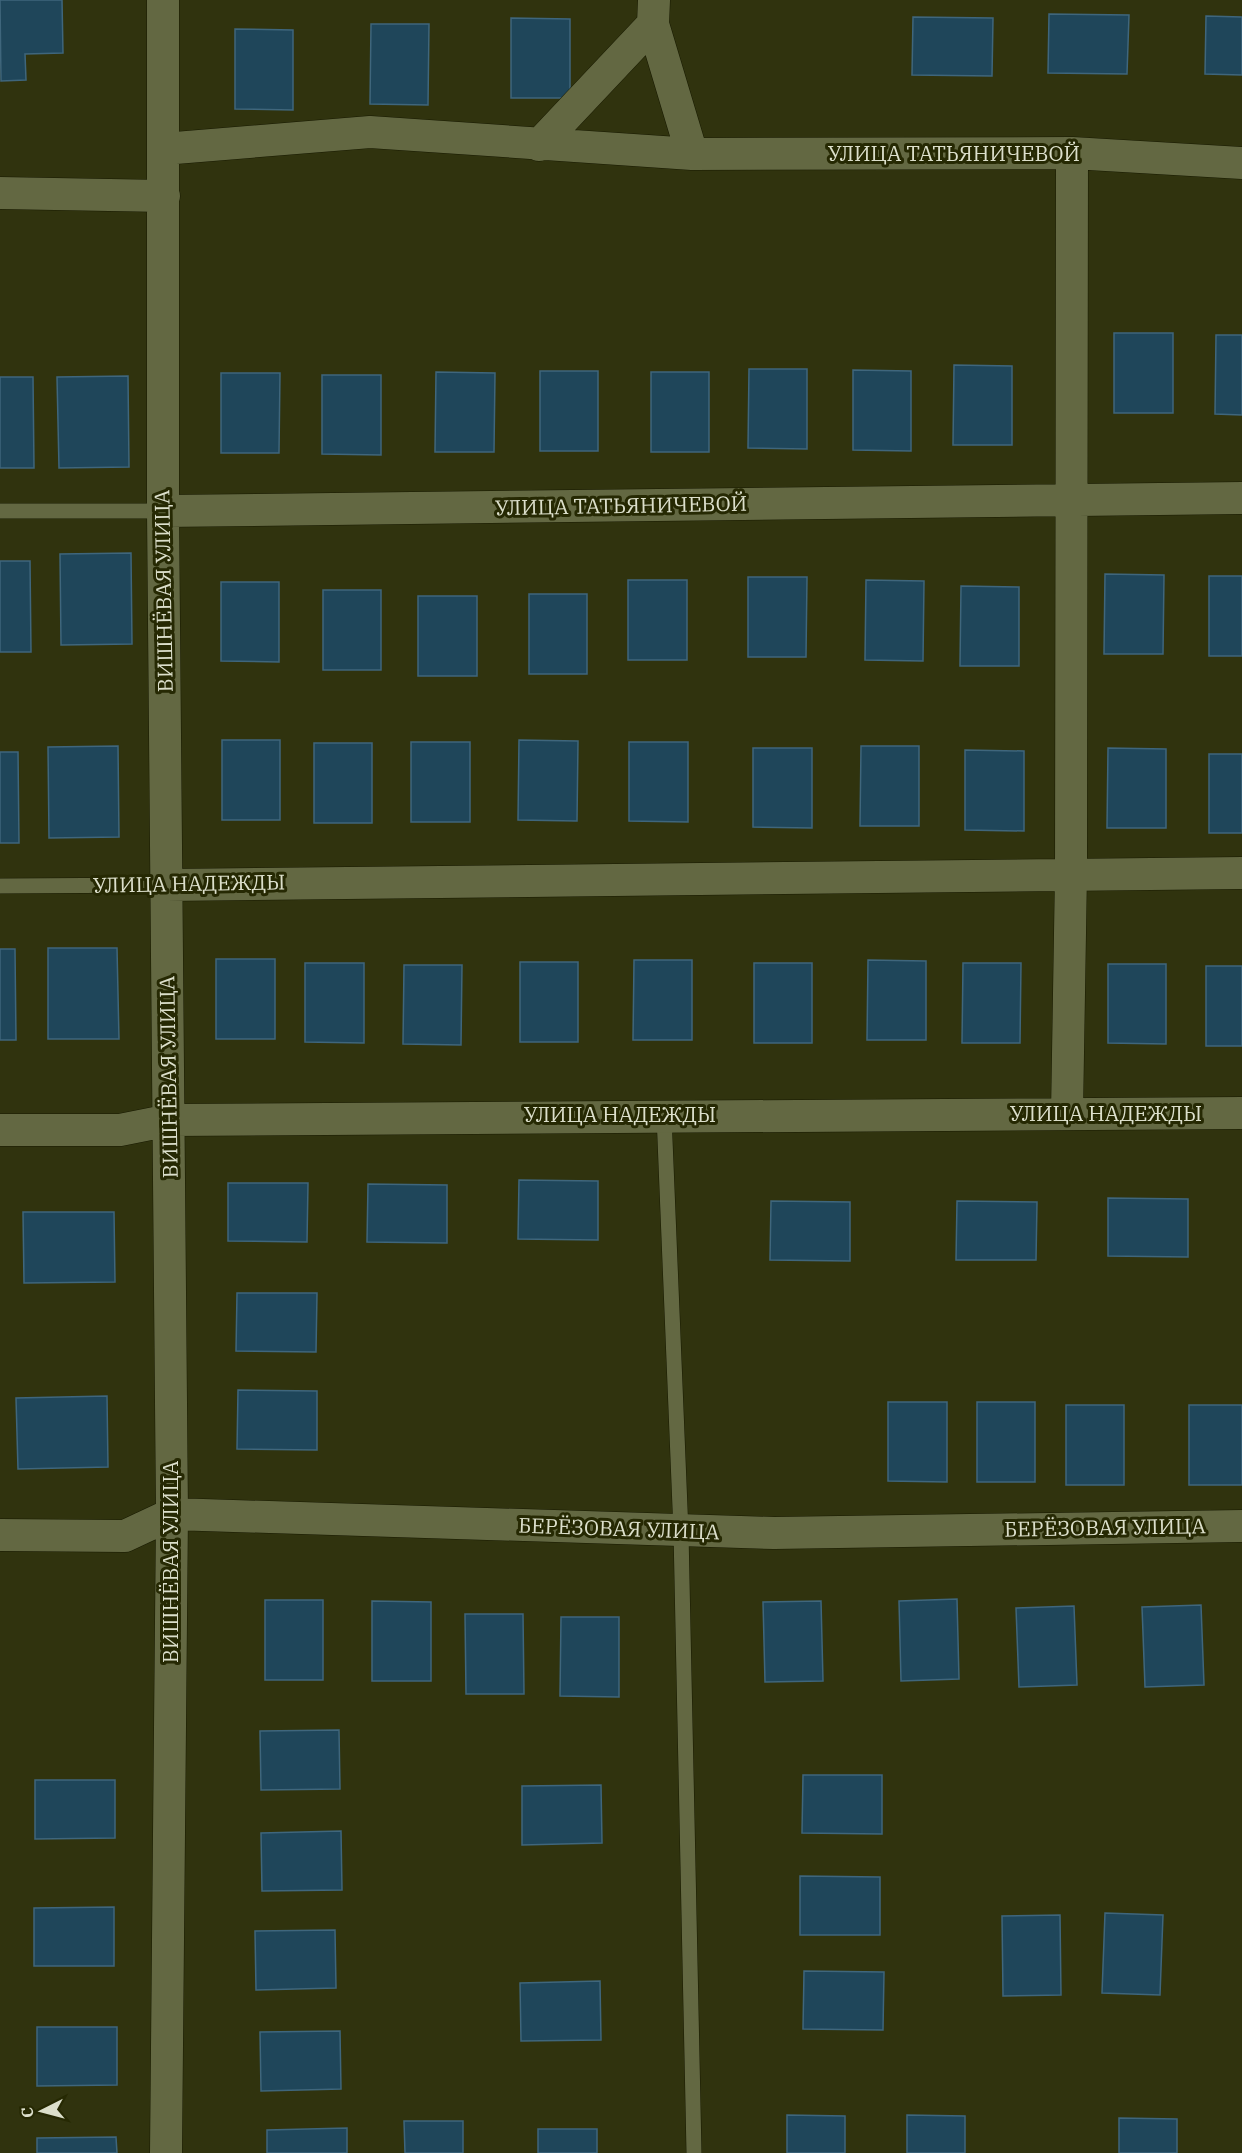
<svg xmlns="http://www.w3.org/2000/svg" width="1242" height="2153" font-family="'IBM Plex Serif',serif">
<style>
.building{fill:#1f465a;stroke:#3f667c;stroke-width:1.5}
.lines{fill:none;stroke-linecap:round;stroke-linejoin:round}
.service-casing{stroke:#181a01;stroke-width:16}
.minor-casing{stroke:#181a01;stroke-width:33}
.service{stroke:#636842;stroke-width:15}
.minor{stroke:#636842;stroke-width:32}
.labels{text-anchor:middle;stroke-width:6;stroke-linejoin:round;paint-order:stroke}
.street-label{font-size:21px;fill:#dcdfcb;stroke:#262903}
</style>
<rect width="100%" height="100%" fill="#30330e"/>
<path class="building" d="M0,0H62L63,53L25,54L26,80L1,81Z
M1049,14L1129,15L1127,74L1048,73Z
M1206,16L1242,17V75L1205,74Z
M913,17L993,18L992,76L912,75Z
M511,18L570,19V98H511Z
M371,24H429L428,105L370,104Z
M235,29L293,30V110L235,109Z
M1114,333H1173V413H1114Z
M1216,335H1242V415L1215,414Z
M954,365L1012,366V445H953Z
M749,369H807V449L748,448Z
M853,370L911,371V451L853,450Z
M540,371H598V451H540Z
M436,372L495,373L494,452H435Z
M651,372H709V452H651Z
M221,373H280L279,453H221Z
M322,375H381V455L322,454Z
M128,376L129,467L59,468L57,377Z
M0,377H33L34,468H0Z
M131,553L132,644L61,645L60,554Z
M0,561H30L31,652H0Z
M1105,574L1164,575L1163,654H1104Z
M1209,576H1242V656H1209Z
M748,577H807L806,657H748Z
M628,580H687V660H628Z
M866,580L924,581L923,661L865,660Z
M221,582H279V662L221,661Z
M961,586L1019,587V666H960Z
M323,590H381V670H323Z
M529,594H587V674H529Z
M418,596H477V676H418Z
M222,740H280V820H222Z
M519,740L578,741L577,821L518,820Z
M411,742H470V822H411Z
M629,742H688V822L629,821Z
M314,743H372V823H314Z
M118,746L119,837L49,838L48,747Z
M861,746H919V826H860Z
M753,748H812V828L753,827Z
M1108,748L1166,749V828H1107Z
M965,750L1024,751V831L965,830Z
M0,752H18L19,843H0Z
M1209,754H1242V833H1209Z
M48,948H117L119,1039H48Z
M0,949H15L16,1040H0Z
M216,959H275V1039H216Z
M634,960H692V1040H633Z
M868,960L926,961V1040H867Z
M520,962H578V1042H520Z
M305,963H364V1043L305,1042Z
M754,963H812V1043H754Z
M963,963H1021L1020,1043H962Z
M1108,964H1166V1044L1108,1043Z
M404,965H462L461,1045L403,1044Z
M1206,966H1242V1046H1206Z
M519,1180L598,1181V1240L518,1239Z
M228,1183H308L307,1242L228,1241Z
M368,1184L447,1185V1243L367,1242Z
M1108,1198L1188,1199V1257L1108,1256Z
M771,1201L850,1202V1261L770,1260Z
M957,1201L1037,1202L1036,1260H956Z
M23,1212H114L115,1282L24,1283Z
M237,1293H317L316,1352L236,1351Z
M238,1390L317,1391V1450L237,1449Z
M107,1396L108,1467L18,1469L16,1398Z
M888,1402H947V1482L888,1481Z
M977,1402H1035V1482H977Z
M1066,1405H1124V1485H1066Z
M1189,1405H1242V1485H1189Z
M957,1599L959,1679L901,1681L899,1601Z
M265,1600H323V1680H265Z
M372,1601L431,1602V1681H372Z
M821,1601L823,1681L765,1682L763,1602Z
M1201,1605L1204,1685L1145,1687L1142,1607Z
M1074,1606L1077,1685L1019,1687L1016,1608Z
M465,1614H523L524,1694H466Z
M561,1617H619V1697L560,1696Z
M339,1730L340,1789L261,1790L260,1731Z
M803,1775H882V1834L802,1833Z
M35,1780H115V1838L35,1839Z
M601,1785L602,1843L522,1845V1786Z
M341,1831L342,1890L262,1891L261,1833Z
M800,1876L880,1877V1935H800Z
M114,1907V1966H34V1908Z
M1105,1913L1163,1915L1160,1995L1102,1993Z
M1060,1915L1061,1995L1003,1996L1002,1916Z
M335,1930L336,1988L256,1990L255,1931Z
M804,1971L884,1972L883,2030L803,2029Z
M600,1981L601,2040L521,2041L520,1983Z
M37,2027H117V2085L37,2086Z
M340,2031L341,2089L261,2091L260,2032Z
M787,2115L845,2116V2153H787Z
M907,2115L965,2116V2153H907Z
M1119,2118L1177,2119V2153H1119Z
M404,2121H463V2153H405Z
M347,2128V2153H267V2130Z
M538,2129H597V2153H538Z
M116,2137L117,2153H37V2138Z"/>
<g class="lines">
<g class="service-casing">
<path id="service" d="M0,511H163
M0,886L167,885
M664,1115L681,1532L694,2153"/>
</g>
<g class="minor-casing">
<path id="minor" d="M163,0V511L172,1514L166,2153
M654,0L653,24L692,154
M539,145L653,24
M163,149L370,132L692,154L1072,153L1242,163
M0,193L164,196
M163,511L1242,498
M167,885L1242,873
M1067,1114L1071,873L1072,153
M0,1130H120L170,1120L1242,1113
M0,1535L125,1536L172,1514L774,1533L1242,1526"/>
</g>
<use href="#service" class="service"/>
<use href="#minor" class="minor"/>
</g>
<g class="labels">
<g class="street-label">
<text x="954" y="161">УЛИЦА ТАТЬЯНИЧЕВОЙ</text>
<text transform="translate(621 506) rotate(-1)" y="7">УЛИЦА ТАТЬЯНИЧЕВОЙ</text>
<text transform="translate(164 591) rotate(-91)" y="7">ВИШНЁВАЯ УЛИЦА</text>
<text transform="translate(189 884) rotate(-1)" y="7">УЛИЦА НАДЕЖДЫ</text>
<text transform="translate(169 1077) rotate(-91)" y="7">ВИШНЁВАЯ УЛИЦА</text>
<text x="1106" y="1121">УЛИЦА НАДЕЖДЫ</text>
<text x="620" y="1122">УЛИЦА НАДЕЖДЫ</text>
<text transform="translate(1105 1528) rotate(-1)" y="7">БЕРЁЗОВАЯ УЛИЦА</text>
<text transform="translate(619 1529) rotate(2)" y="7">БЕРЁЗОВАЯ УЛИЦА</text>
<text transform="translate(171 1562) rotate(-90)" y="7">ВИШНЁВАЯ УЛИЦА</text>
</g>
</g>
<g transform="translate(42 2111) rotate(264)" stroke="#262903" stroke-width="4.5" paint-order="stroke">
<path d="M0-4.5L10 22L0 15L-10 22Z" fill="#dcdfcb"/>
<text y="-9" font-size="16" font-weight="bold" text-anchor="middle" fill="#dcdfcb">С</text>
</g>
</svg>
